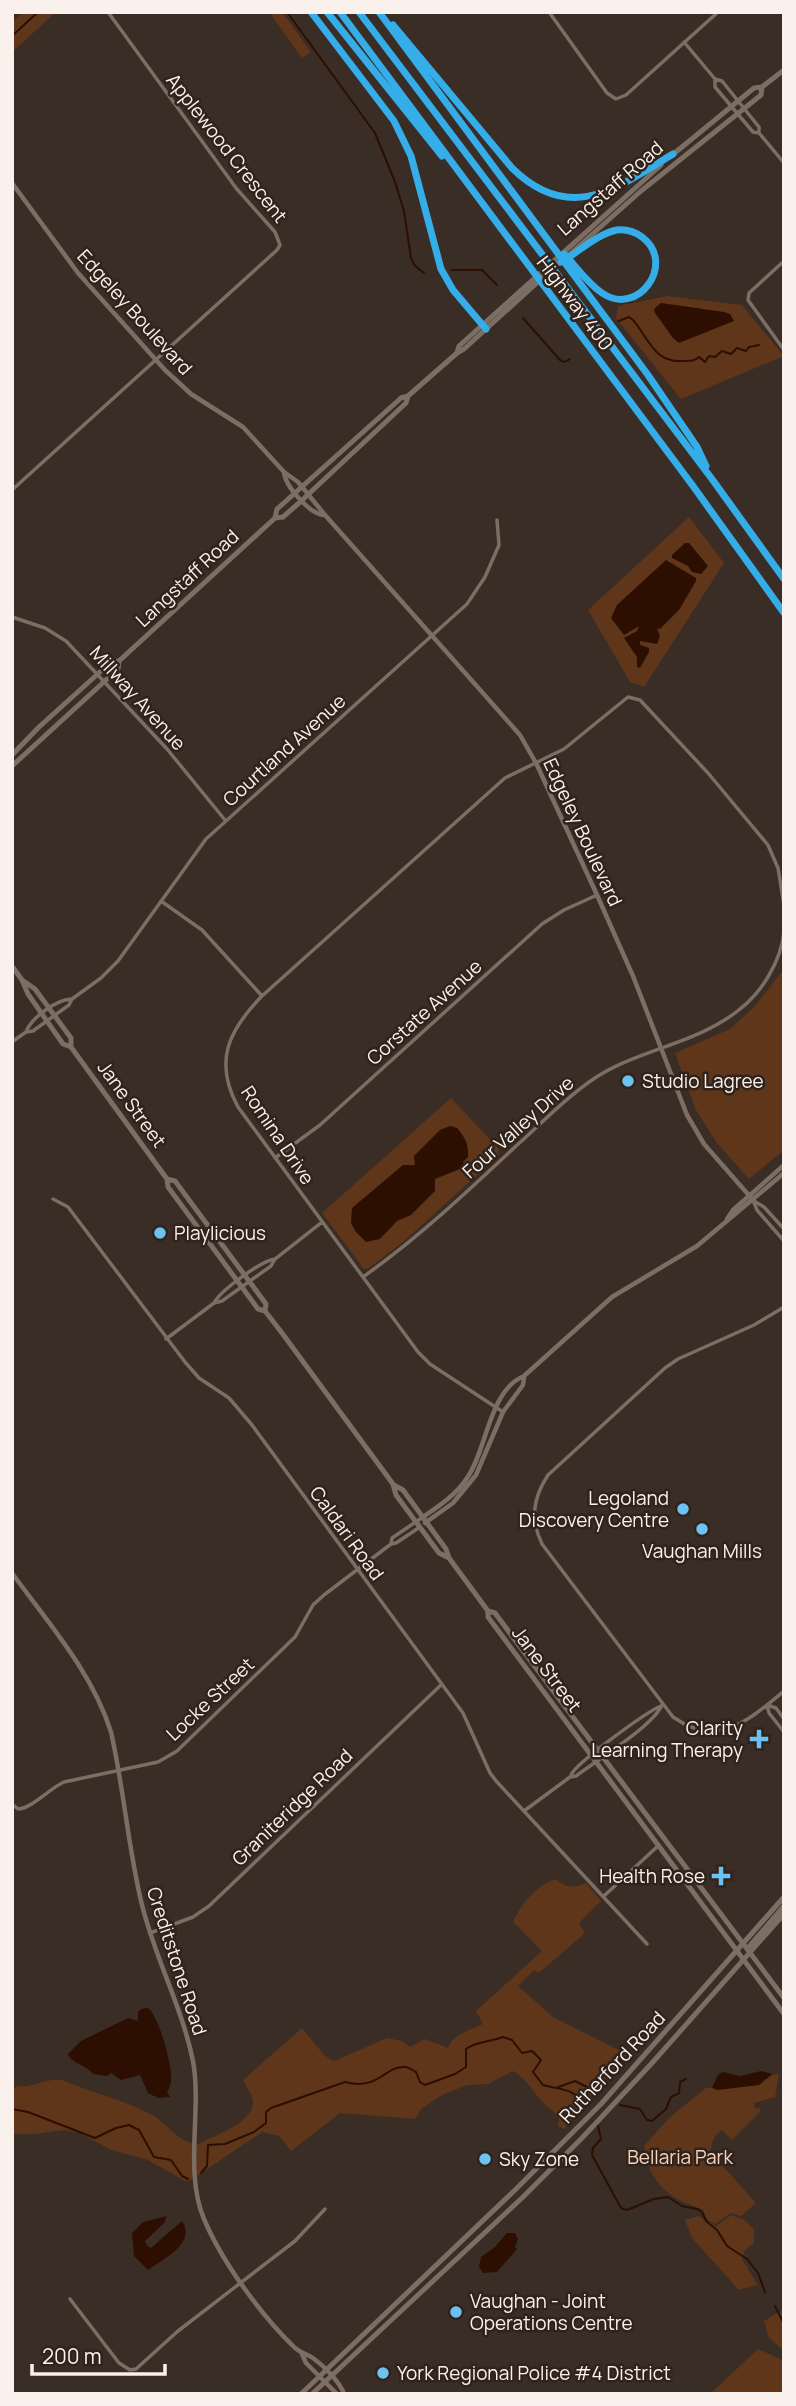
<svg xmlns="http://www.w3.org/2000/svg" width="796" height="2406" font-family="Manrope,sans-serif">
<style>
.green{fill:#60361a}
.water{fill:#2c0f00}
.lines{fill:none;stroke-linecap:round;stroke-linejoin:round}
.stream{stroke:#2c0f00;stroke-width:2}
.minor{stroke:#7c6e65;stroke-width:3.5}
.tertiary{stroke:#7c6e65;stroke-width:4.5}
.secondary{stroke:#7c6e65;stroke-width:5}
.motorway{stroke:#34ade9;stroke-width:7}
.poi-dot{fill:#6dc2f3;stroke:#2f231b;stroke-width:2.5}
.labels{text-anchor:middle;stroke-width:5;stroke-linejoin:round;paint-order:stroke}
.street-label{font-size:19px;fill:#faf1ec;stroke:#2f231b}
.poi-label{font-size:19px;fill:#faf1ec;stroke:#2f231b;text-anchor:start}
.park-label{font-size:19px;fill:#f8d3be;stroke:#2f231b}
</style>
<rect width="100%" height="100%" fill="#392d25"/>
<path class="green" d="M24,12H56L12,52V22Z
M269,12H282L311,52L302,58Z
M667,296L742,305L784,356L681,399L616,318L618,306Z
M689,517L724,563L644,687L630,682L588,610Z
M783,970L784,1150L749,1179L717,1143L696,1110L675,1053L730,1029L755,1006Z
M451,1098L498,1148L499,1155L403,1242L369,1268L364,1269L322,1213Z
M555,1879C566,1887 572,1889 586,1883L601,1901L579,1923L585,1933L539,1973L534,1970L518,1986L553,2017L627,2054L564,2129L558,2126L559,2119C555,2111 548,2108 542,2101C532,2091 527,2079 513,2071L488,2084L467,2085L442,2095L421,2109L415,2119L340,2113L291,2151L279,2136L262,2132L191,2180L185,2181L146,2159L111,2150L80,2133L64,2130L34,2134H12V2090L17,2086C33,2088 46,2078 62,2080C92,2093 126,2100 154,2116C169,2126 180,2144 199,2144C215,2135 255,2122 253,2101C252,2094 246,2086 243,2080L302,2028L325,2056L334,2061L387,2038L402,2041L410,2047L425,2039L448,2048C453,2034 470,2030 483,2024L476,2011L542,1951L513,1922C521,1904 536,1886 555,1879Z
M779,2074L775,2097L754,2103L755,2109L759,2108L761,2111L732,2140L722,2130C714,2136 711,2142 711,2153L756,2203L741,2216L731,2213L715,2224L708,2220L702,2209C669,2199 648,2182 644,2146L670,2117L706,2088L759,2085L772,2075Z
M731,2215L745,2220L754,2230V2243L745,2250L742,2259L758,2285L739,2290L692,2238L685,2220L698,2216L716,2226Z
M784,2309V2351L769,2338L764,2321Z
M758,2349L784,2361V2394H710Z"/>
<path class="water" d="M661,303L724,312L730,314L734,321L679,343L673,338L655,313L654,309Z
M685,543H689L708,566L701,574L692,572L688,566L672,558V555Z
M666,560L696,578V581L679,610L660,629L657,628L660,636L657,644L640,641V645L649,648V652L640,668L637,667V657L624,638L637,631L639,626L624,635L611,618L617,605Z
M450,1126L457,1128C465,1137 469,1145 468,1157L463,1162L465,1167L435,1179V1191L411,1215L397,1221L380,1239L366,1242L356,1232L351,1223L352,1208L403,1165H415L414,1156L440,1130Z
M148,2008C159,2016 173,2067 171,2082C170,2086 169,2089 167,2093L170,2097L158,2098L148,2093L140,2075L121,2080L111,2073L107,2076L93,2074C86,2064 73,2065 68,2054L81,2041L128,2018L138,2021V2012L141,2009Z
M761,2071L772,2074L759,2085L718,2090L712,2088L718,2075L723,2072L740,2076Z
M167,2216L164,2223L145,2241L147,2246L151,2248L182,2221C197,2243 163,2259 148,2270L134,2256L132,2233L143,2222Z
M507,2233H515L518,2239L515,2247L517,2249L497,2272L483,2273L479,2267L481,2257L495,2247Z"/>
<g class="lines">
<path class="stream" d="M287,12L375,133L395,182L404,211L411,258L415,266L424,273
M12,36L38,12
M452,270H482L497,285
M523,318L560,360L565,362L570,359
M619,321L629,317L634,321C649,340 655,363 683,361C691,360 693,362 699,357L705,362L709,356L715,357L722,351L731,354L737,348L746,351L749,347L759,345
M556,2088L575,2081L599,2093
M620,2105L640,2109L647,2120L652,2121L666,2109L671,2097L679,2093L680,2082L686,2079
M12,2109L28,2112L95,2138L116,2128L129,2125L139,2130L154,2157L171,2160L182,2176L188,2179
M598,2126L601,2139L593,2148L592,2155L621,2208L627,2210L654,2199L668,2197L682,2206L697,2209L702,2212L706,2221L717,2230L727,2246L747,2259L758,2273L765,2292
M201,2173L207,2166L208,2145L225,2144L254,2132L266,2123V2112L271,2108L345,2082C379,2091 386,2065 405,2067C409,2067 412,2070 416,2072L420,2082L425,2085L455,2074L466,2067V2049C477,2041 490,2042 503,2037L512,2040L522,2053L532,2051L541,2060L533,2072L543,2085C564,2091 573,2087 586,2107
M775,2306L784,2324"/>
<path class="minor" d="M549,12L607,93L616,99L626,95L718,12
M684,42L715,79L722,81L759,127V133L784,163
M715,79V87L753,132L759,133
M784,261L749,293L748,300L784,350
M12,490L277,250L280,245L275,232L236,188L108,12
M12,617L45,628L66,641L167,749L225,820
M161,901L202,930L262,996
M26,1032C31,1018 57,999 72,999
M12,1042L26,1032L33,1031L69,1005L72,999L101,978L118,961L206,839L467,604L485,577L499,545L497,520
M275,1158L320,1125L542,924L564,910L597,895
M53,1199L68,1207L185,1362L199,1378L229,1398L252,1425L463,1713L490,1773L497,1782L647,1944
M753,1200L757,1210L784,1241
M754,1201L764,1207L784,1229
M363,1277C418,1238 467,1192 516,1146C541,1124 564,1099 592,1080C637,1049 698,1044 740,1009C762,992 781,961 784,932
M214,1303C221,1290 261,1261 275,1259
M784,1307L754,1325L678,1359L665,1368L548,1475C533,1498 530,1519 542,1544L673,1717C718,1749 749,1720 784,1691
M166,1339L214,1303L222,1301L271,1266L275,1259L322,1222
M503,1412L430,1364L418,1352L238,1107C213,1061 229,1030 262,996L496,786L505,778L564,749L628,697L640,700L708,773L768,845L778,868L784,905
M391,1544L392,1538L423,1517
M767,1705L769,1713L784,1732
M767,1705L776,1708L784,1719
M571,1775C575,1764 646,1712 661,1706
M12,1804L18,1809C31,1809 50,1788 64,1782L158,1762L177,1751L295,1637L313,1605L324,1595L391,1544L396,1543L420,1527
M524,1811L570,1777L576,1776C597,1760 652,1727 662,1705
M604,1896L659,1845
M150,1933L193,1917L209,1906L442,1684
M70,2299L119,2363L130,2370L136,2369L178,2331L295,2241L325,2209"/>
<path class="tertiary" d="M12,183L78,273L165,370L191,394L243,427L284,472L298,482L325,515L520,735L536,763L597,895L633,976L687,1115L704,1144L753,1200
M284,472C285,486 309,513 323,515
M727,1219L733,1210L784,1165
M423,1517C439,1506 456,1495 467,1478C487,1450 489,1390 524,1376L612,1297L697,1246L784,1173
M425,1523L453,1503L476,1475L503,1412L523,1385L524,1377
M12,1573C49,1624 92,1672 111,1732C124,1789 128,1848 142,1905C155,1958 182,2007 193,2061C202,2110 184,2172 204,2219C222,2262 261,2315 295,2348C301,2353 307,2354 313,2358C324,2366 340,2382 344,2394
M302,2354L306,2363L337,2394"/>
<path class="secondary" d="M671,156L754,88L762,87
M570,254L641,191L761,95L762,87L784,70
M457,353L459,346L661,165
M275,518L277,509L401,398L408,396
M12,755L39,727L111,662L119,661
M12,766L118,669L119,661L275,518L283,517L299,503L406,403L408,396L457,353L464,349L562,260
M12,966L22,980L28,994L63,1044L71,1047
M22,980L35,989L71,1038V1047L167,1179L168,1187L258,1309L265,1311L282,1333L393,1484L396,1495L439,1553L449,1558
M167,1179L175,1181L266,1304L265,1311
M394,1485L403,1490L446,1549L449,1558L488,1611L495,1613L515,1640L784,1998
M488,1611V1617L784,2014
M747,1949L784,1906
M301,2394L515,2190L601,2104L784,1897
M312,2394L523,2197L582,2138L652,2063L784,1914"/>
<path class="motorway" d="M311,12L394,121L411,156L441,269L453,290L486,329
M327,12L442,156
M340,12L693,486L784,613
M359,12L712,479L784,579
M379,12L648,375L697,447L706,466
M393,25L512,168C570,225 617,188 673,154
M561,262C577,253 599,233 617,230C626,229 634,231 642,237C677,263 638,318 602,293C587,283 576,266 564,254"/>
</g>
<g class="poi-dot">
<circle cx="628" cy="1081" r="7"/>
<circle cx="160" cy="1233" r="7"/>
<circle cx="683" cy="1509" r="7"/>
<circle cx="702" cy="1529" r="7"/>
<path d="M755.5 1728.5h7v7h7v7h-7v7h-7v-7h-7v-7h7z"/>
<path d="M717.5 1865.5h7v7h7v7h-7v7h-7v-7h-7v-7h7z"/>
<circle cx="485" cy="2159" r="7"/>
<circle cx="456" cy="2312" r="7"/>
<circle cx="383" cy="2373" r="7"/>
</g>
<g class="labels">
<g class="street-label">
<text transform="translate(227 148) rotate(52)" y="7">Applewood Crescent</text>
<text transform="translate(610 188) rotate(-41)" y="7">Langstaff Road</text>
<text transform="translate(575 303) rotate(53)" y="7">Highway 400</text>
<text transform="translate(135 312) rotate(48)" y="7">Edgeley Boulevard</text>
<text transform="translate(187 578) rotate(-43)" y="7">Langstaff Road</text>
<text transform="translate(138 698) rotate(48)" y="7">Millway Avenue</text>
<text transform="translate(284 750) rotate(-42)" y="7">Courtland Avenue</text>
<text transform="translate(583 832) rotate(65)" y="7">Edgeley Boulevard</text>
<text transform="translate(424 1012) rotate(-42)" y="7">Corstate Avenue</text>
<text transform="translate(132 1104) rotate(54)" y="7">Jane Street</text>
<text transform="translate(518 1127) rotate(-42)" y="7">Four Valley Drive</text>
<text transform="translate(278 1135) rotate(56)" y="7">Romina Drive</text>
<text transform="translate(347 1533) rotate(54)" y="7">Caldari Road</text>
<text transform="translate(547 1669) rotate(53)" y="7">Jane Street</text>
<text transform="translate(210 1699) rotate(-43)" y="7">Locke Street</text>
<text transform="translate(292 1807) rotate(-44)" y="7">Graniteridge Road</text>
<text transform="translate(177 1961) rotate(72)" y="7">Creditstone Road</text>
<text transform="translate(612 2067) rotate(-47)" y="7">Rutherford Road</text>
</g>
<g class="poi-label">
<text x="642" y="1088">Studio Lagree</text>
<text x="174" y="1240">Playlicious</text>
<text x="669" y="1505" text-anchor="end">Legoland<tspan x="669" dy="22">Discovery Centre</tspan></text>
<text x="702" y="1558" text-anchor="middle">Vaughan Mills</text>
<text x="743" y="1735" text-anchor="end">Clarity<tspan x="743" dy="22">Learning Therapy</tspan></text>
<text x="705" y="1883" text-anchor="end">Health Rose</text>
<text x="499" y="2166">Sky Zone</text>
<text x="470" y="2308">Vaughan - Joint<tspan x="470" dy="22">Operations Centre</tspan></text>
<text x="397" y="2380">York Regional Police #4 District</text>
</g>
<g class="park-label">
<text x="680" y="2164">Bellaria Park</text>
</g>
</g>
<rect width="796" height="2406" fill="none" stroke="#faf1ec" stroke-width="28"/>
<path d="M32 2364v10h133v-10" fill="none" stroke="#faf1ec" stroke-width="3.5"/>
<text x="42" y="2364" font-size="21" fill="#faf1ec" stroke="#2f231b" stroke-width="5" paint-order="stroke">200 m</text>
</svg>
